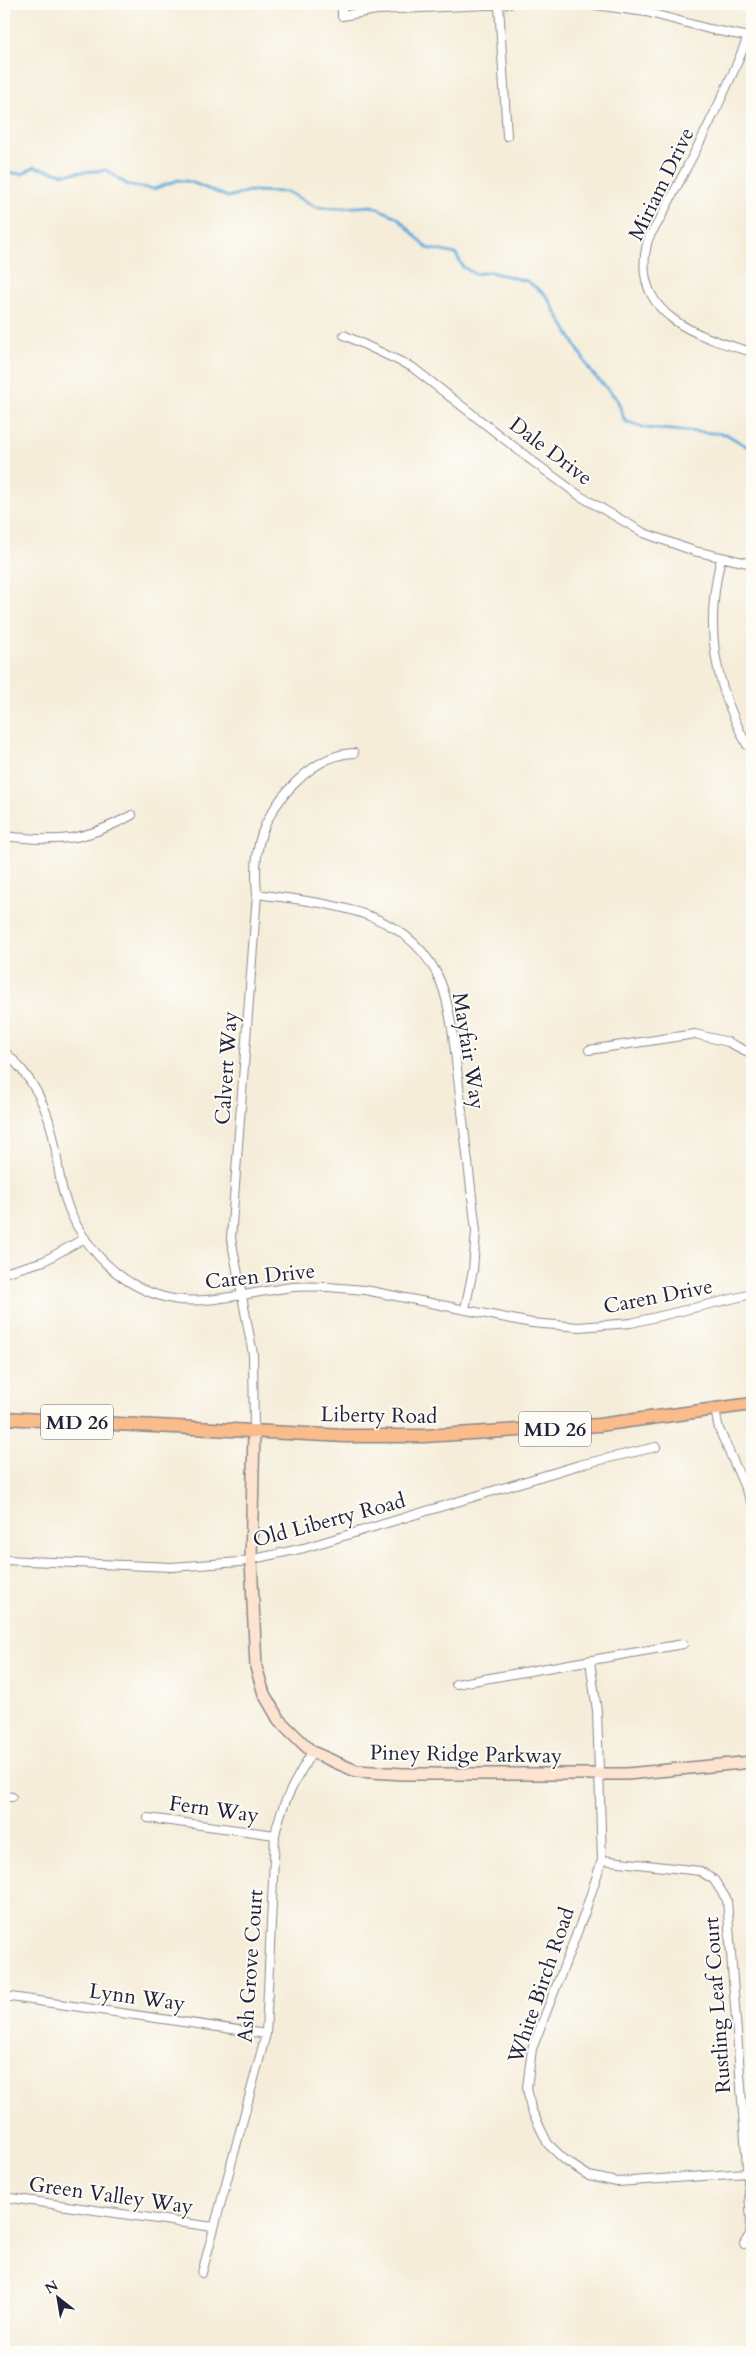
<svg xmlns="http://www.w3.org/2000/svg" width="756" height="2356" font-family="Cardo,serif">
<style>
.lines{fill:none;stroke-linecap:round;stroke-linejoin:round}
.stream{stroke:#67addd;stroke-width:3}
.street-casing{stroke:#8c888a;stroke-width:10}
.secondary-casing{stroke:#8c888a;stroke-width:14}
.primary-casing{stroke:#8c888a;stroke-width:15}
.street{stroke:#fff;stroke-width:8}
.secondary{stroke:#fde4d0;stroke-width:11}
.primary{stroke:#f9bc8a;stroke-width:12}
.labels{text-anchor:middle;stroke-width:4;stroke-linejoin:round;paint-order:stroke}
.shield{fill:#fdfcf7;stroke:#646373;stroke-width:1}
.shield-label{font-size:20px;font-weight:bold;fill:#22223b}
.street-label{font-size:21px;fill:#22223b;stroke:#fdfcf7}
</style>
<rect width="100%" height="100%" fill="#fdfcf7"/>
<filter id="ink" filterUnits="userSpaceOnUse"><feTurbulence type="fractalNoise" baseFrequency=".02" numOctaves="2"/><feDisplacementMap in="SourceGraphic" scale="10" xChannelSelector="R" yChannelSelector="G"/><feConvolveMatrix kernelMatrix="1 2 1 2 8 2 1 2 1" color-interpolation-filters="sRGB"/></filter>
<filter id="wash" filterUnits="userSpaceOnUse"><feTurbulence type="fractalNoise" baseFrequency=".0096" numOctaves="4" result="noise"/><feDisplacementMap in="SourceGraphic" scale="20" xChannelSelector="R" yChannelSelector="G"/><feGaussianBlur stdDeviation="1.12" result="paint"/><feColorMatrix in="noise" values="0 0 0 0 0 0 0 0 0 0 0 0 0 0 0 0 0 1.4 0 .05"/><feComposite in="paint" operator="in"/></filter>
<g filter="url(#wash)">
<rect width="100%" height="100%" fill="#f5edd9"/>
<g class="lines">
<path class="stream" d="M4,172L22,174L34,167L63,174L106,170L128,185L154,189L178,180L191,182L228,197L249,191L288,192L316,207L340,208L372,206L397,217L427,248L456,254L463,267L475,274L490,272L527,281L546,295L591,372L617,399L625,421L645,428L726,434L746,446L752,448"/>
</g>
</g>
<g filter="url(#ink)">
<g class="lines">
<g class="street-casing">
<path id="street" d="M342,4V16L376,10L510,4
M588,4L646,12L709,29L750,37
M499,5L507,136
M748,37C730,82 710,124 687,167C678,185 668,203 659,221C655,228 648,236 647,244C630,316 699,337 752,352
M344,335L412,367L531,460L580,496L620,519L644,533L694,551L752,564
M721,558C704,628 714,682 747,745
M4,836C60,842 82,842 132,815
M257,894C326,904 410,907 441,983C448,1000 450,1018 453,1035L476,1231L473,1270L465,1309
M589,1050L695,1034L728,1042L752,1054
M4,1051C32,1076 49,1109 55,1146C58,1163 59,1181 65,1198C81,1247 121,1289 173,1299C206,1305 258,1291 293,1287C317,1285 341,1288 365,1290L532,1323L579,1327L631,1323L752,1294
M4,1273L44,1261L85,1238
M715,1410L719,1429L752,1503
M254,1431L253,1354L231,1238L257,894C255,873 255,853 262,833C275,798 314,754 354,753
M4,1560L172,1567L240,1562L304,1548L579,1465L656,1447
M590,1661L597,1711L602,1860L585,1912L532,2049L527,2087L531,2109L548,2144L566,2161L589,2176L617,2182L747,2173
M456,1684L683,1644
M4,1796L12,1797
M148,1818L275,1835
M602,1860L700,1871L714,1880L727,1900L751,2220L750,2234L744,2244
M4,1996L266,2034
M4,2197L213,2227
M202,2273L266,2034L275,1835C281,1804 296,1779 312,1752"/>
</g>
<g class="secondary-casing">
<path id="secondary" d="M254,1431L251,1560L256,1667L264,1694L279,1720L312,1752L356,1771L403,1774H627L752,1762"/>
</g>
<g class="primary-casing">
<path id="primary" d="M4,1418L345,1436H424L599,1425L752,1404"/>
</g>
<use href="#street" class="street"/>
<use href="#secondary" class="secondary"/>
<use href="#primary" class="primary"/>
</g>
</g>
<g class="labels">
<g class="shield">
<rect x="41" y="1404.5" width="72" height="35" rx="4"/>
<rect x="519" y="1411.5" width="72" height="35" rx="4"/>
</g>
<g class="shield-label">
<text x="77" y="1429">MD 26</text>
<text x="555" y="1436">MD 26</text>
</g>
<g class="street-label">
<text transform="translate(661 184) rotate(-64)" y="7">Miriam Drive</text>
<text transform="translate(551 451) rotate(37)" y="7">Dale Drive</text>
<text transform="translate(469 1051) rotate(81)" y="7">Mayfair Way</text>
<text transform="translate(226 1068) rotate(-86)" y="7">Calvert Way</text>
<text transform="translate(260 1276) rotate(-6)" y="7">Caren Drive</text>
<text transform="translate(658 1296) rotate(-11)" y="7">Caren Drive</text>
<text transform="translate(379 1415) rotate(1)" y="7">Liberty Road</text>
<text transform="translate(329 1520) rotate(-15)" y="7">Old Liberty Road</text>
<text transform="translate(466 1754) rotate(1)" y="7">Piney Ridge Parkway</text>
<text transform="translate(214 1809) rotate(8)" y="7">Fern Way</text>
<text transform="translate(250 1966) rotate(-86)" y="7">Ash Grove Court</text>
<text transform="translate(541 1985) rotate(-71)" y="7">White Birch Road</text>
<text transform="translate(137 1997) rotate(8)" y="7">Lynn Way</text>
<text transform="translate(717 2005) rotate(-94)" y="7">Rustling Leaf Court</text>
<text transform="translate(111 2195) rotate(8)" y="7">Green Valley Way</text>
</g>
</g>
<rect width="756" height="2356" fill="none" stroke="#fdfcf7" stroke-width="20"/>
<g transform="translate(58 2298) rotate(329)" stroke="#fdfcf7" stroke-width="4" paint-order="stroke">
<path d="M0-4L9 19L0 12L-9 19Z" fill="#22223b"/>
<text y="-8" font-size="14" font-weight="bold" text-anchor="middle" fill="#22223b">N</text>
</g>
</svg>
